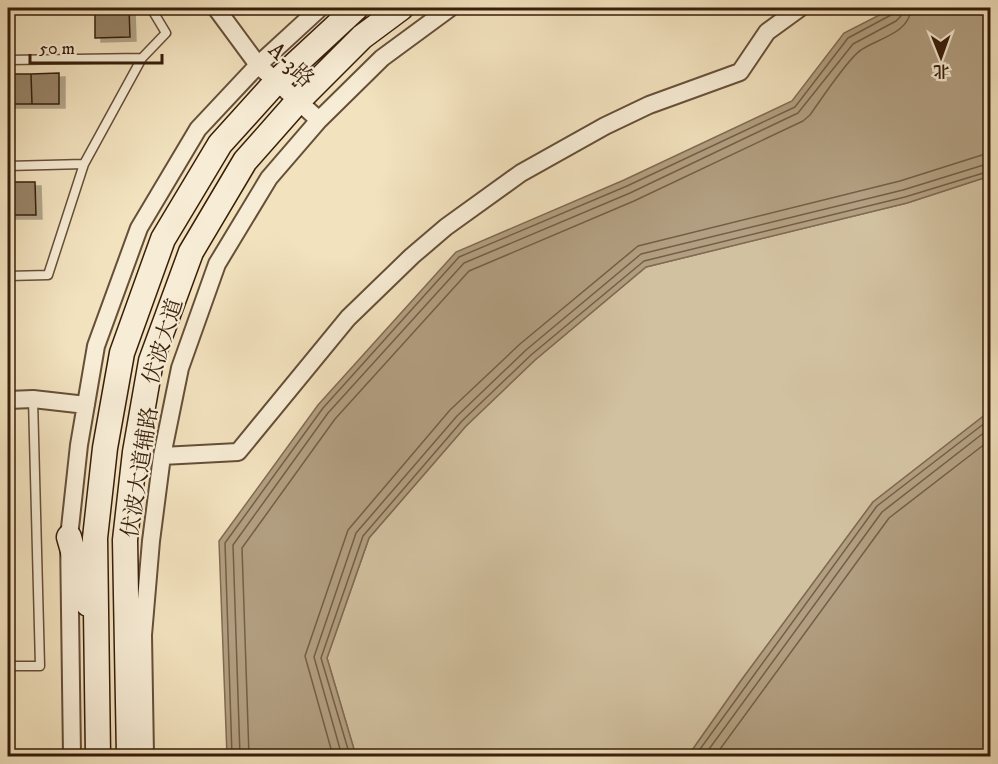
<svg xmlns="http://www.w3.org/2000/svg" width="998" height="764" font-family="'IM FELL DW Pica','Noto Serif SC',serif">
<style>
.green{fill:#d2c1a0;stroke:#847056;stroke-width:1.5}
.water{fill:#b29f81;stroke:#816b52;stroke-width:1.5}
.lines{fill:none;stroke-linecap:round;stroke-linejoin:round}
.shore{stroke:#745e46;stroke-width:1.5}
.building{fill:#988468;stroke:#371e0b;stroke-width:1.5;filter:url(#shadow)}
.service-casing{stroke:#664f38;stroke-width:11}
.minor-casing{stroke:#664f38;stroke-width:20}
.secondary-casing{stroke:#371e0b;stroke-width:27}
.service{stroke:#f7ecd5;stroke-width:8}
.minor{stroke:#f7ecd5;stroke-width:16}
.secondary{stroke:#f7ecd5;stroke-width:24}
.labels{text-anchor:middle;stroke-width:4.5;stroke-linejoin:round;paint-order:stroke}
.street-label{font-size:22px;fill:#371e0b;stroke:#f7ecd5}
</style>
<defs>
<filter id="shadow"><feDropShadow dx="6" dy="4" stdDeviation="0" flood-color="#0004"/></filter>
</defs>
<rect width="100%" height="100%" fill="#f2e2be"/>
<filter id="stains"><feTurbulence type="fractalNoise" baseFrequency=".00333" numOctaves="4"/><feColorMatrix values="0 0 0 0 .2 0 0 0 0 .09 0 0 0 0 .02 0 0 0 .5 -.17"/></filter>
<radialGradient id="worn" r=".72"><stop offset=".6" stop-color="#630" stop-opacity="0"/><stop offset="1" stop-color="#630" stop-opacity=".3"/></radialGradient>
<path class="green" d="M990,176V411L873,502L740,682L688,756H356L327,658L369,538L466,426L535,360L646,267L907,203Z"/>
<path class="water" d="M893,8H990V176L907,203L646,267L535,360L466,426L369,538L327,658L356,756H227L219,541L318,405L456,252L624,180L792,101L844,33Z
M990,411V756H688L740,682L873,502Z"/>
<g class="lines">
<path class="shore" d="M232,756L225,543L323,408L459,257L627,186L795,107L848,38L891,15L894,8
M240,756L233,545L328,413L464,263L630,193L798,113L853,44L896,21L901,16L902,8
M249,756L242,548L335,419L469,271L634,201L803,121L810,115C820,101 849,57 861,50C879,38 910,33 911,8
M333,756L305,656L348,530L450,410L520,344L638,246L900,181L982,155L990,154
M342,756L314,657L356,533L457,416L526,350L641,254L903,190L990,163
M350,756L321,658L363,536L462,421L531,355L644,261L905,197L990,171
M695,756L877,506L990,419
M704,756L882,512L990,428
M715,756L889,518L990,440"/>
</g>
<path class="building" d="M95,8H129L130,37L95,38Z
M59,73V104H32L31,74Z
M8,74H13V104H8Z
M13,74H31L32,104H13Z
M8,182H35L36,215H8Z"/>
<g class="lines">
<g class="service-casing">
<path id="service" d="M8,60L142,58
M8,166L84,164
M8,276L48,275L84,164L142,58L166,33L151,8
M8,666H40L33,399"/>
</g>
<g class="minor-casing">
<path id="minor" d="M216,8L258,65L319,120
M8,400L33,399L86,405
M162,456L238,452L348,318L412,256L446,227L521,173L605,126L649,105L740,72L767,32L800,8
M72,756L69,537L79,445L96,346L139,228L198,129L258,65L320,8
M145,756L143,635L151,541L162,456L180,368L217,264L269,178L319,120L382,58L450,8"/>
</g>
<g class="secondary-casing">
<path id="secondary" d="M69,537L88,604
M98,756L95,538L105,448L122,353L163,239L220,144L276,82L356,8
M129,756L125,540L135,452L151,361L191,252L245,161L298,101L362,37L401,8"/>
</g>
<use href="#service" class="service"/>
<use href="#minor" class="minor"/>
<use href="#secondary" class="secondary"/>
</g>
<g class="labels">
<g class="street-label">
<text transform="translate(292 64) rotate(44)" y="8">A-3路</text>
<text transform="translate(162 341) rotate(-73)" y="8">伏波大道</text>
<text transform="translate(139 472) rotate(-81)" y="8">伏波大道辅路</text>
</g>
</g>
<rect width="998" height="764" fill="none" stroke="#f2e2be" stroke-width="30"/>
<rect x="9" y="9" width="980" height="746" fill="none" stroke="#371e0b" stroke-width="3"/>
<rect x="15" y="15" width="968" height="734" fill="none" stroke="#371e0b" stroke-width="1.5"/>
<g transform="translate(941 57) rotate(179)" stroke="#f7ecd5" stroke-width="4.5" paint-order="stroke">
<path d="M0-4.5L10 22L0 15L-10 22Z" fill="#371e0b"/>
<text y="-9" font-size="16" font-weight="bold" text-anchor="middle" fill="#371e0b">北</text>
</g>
<path d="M30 54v9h132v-9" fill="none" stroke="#371e0b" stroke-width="3"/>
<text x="39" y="54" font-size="18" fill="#371e0b" stroke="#f7ecd5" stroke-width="4.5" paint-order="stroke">50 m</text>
<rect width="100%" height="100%" filter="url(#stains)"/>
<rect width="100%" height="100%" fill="url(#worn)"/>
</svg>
